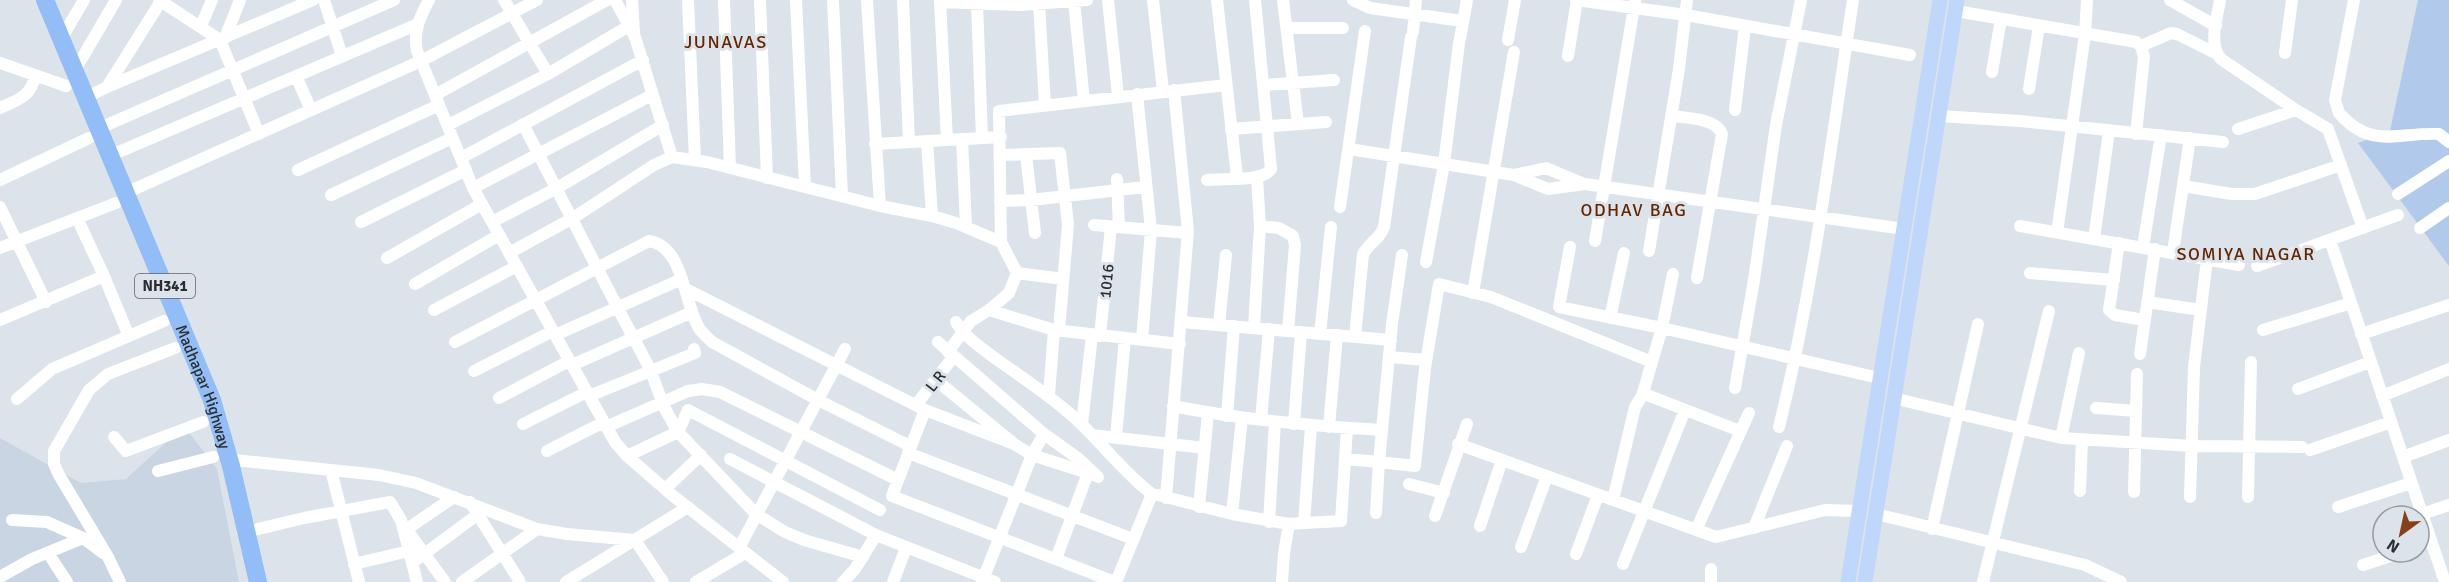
<svg xmlns="http://www.w3.org/2000/svg" width="2449" height="582" font-family="Signika,sans-serif">
<style>
.built{fill:#cad5e3}
.green{fill:#b1caec}
.lines{fill:none;stroke-linecap:round;stroke-linejoin:round}
.minor{stroke:#fff;stroke-width:12}
.major{stroke:#bed7fa;stroke-width:15}
.highway{stroke:#92bdf6;stroke-width:18}
.labels{text-anchor:middle;stroke-width:6;stroke-linejoin:round;paint-order:stroke}
.shield{fill:#dde3eb;stroke:#606469;stroke-width:1.5}
.shield-label{font-size:15px;font-weight:bold;fill:#2b2e31}
.street-label{font-size:16px;fill:#2b2e31;stroke:#dde3eb}
.neighbourhood-label{font-size:18px;letter-spacing:1.5px;fill:#642601;stroke:#dde3eb}
</style>
<rect width="100%" height="100%" fill="#dde3eb"/>
<path class="built" d="M184,426L217,469L239,582H0V438L81,483L126,479Z"/>
<path class="green" d="M2418,0H2449V266L2358,143L2390,131Z"/>
<g class="lines">
<path class="minor" d="M159,0L220,40L259,134
M324,0L342,56
M429,0C420,17 413,31 417,51L473,188L615,442L627,456L672,495L783,582
M504,0L548,74
M615,0L635,37L672,157
M632,0L634,32
M688,0L695,160
M724,0L730,168
M760,0L767,178
M796,0L805,187
M833,0L842,196
M867,0L880,206
M903,0L909,142
M940,0L947,140
M1108,0L1118,96
M1153,0L1163,91
M1217,0L1237,177
M1283,0L1298,124
M1353,0L1370,8L1462,21
M1576,0L1686,15L1910,55
M2170,0L2216,26
M2220,0C2217,19 2208,44 2221,59L2296,110
M2354,0L2335,100L2339,113C2371,150 2399,132 2439,134L2449,142
M1074,1L1084,101
M940,2L1020,5L1087,0
M977,3L982,138
M1039,4L1045,105
M1956,11L2136,42L2141,46L2144,57L2136,134
M201,26L212,0
M1287,28H1343
M1413,32L1416,0
M64,34L84,0
M225,38L240,0
M1460,39L1467,0
M1508,40L1515,0
M2141,46L2171,33L2177,34L2215,53
M2285,53L2292,0
M1568,56L1577,0
M0,63L66,86
M78,65L116,0
M1992,72L2001,19
M296,76L311,110
M1264,85L1334,80
M107,87L161,1
M2029,89L2039,26
M1137,94L1151,230L1142,340
M435,95L607,0
M89,96L107,87L313,0
M0,108C18,100 32,96 35,75
M1735,110L1745,26
M1672,116C1686,118 1716,118 1722,134L1697,278
M1939,116L2020,121L2223,142
M523,124L624,320L650,369L664,407L678,432L756,514L785,532L804,540L863,557
M448,125L548,74L629,26
M102,127L394,0
M1231,129L1326,122
M2238,129L2296,110L2328,129L2363,228
M962,139L966,226
M927,141L932,216
M875,144L1001,137
M1349,149L1514,175L1548,189L1585,184L1904,229
M114,154L418,24
M1001,155L1060,153L1068,225L1059,330
M1026,155L1035,233
M461,158L643,60
M298,170L439,105
M1514,175L1546,168L1584,184
M1117,179L1119,227
M0,180L89,138
M1207,180C1223,178 1263,182 1271,169L1255,0
M2183,186L2232,194H2255L2341,165
M473,188L652,95
M130,191L421,61L537,0
M2398,194L2449,161
M331,195L452,138
M1000,201L1031,200L1145,187
M0,207L46,302
M1340,207L1365,31
M77,218L104,276L128,334
M361,222L466,170
M492,222L557,188L663,125
M1094,225L1188,233
M1260,226L1279,228L1293,236L1295,245L1288,331
M2020,226L2239,265
M2420,228L2449,208
M2057,233L2085,34L2087,0
M2094,239L2109,131
M2330,240L2445,582
M1595,241L1635,1
M1001,242L999,111L1226,85
M2119,243L2109,310L2115,315L2144,320
M1570,247L1559,307L1662,328L1879,378
M2143,247L2161,135
M0,248L116,203
M1649,251L1679,69L1687,0
M2173,252L2190,138
M509,253L573,218L654,165L672,157L707,162L880,206L932,216L956,223L1001,242L1017,273L1009,293L989,310L971,321L948,352
M1402,255L1392,324L1379,462L1415,466L1425,368L1439,284L1491,297L1652,362
M387,258L482,204
M1426,262L1444,164L1459,43
M2257,266L2398,215
M1017,273L1063,279
M2030,273L2114,280
M415,284L499,235
M686,289L925,410L1014,444
M1473,293L1514,52
M2147,302L2201,310
M434,310L517,266
M989,310L1054,330L1180,344
M1610,318L1624,253
M0,320L104,276
M956,322C965,337 979,346 992,356C1021,377 1050,395 1077,420C1102,443 1123,472 1152,494L1116,582
M1182,322L1391,340
M1219,325L1226,255
M1254,328L1260,226L1257,178
M2263,330L2351,303
M1320,334L1331,227
M2361,334L2449,305
M555,335L682,279
M1100,336L1111,227
M1355,337L1363,254C1369,243 1380,239 1384,227L1411,37
M455,342L649,241C684,246 684,304 699,328C702,333 708,338 712,342L818,400L910,446
M938,342L1044,434L1079,459L1098,477
M2140,354L2155,249
M1389,357L1426,360
M572,365L692,312
M474,371L553,331
M936,380L1014,444L1032,455L1094,475
M1735,388L1754,280L1776,125L1801,0
M2298,389L2370,362
M1049,395L1054,330
M589,396L695,353L694,349
M1642,396L1662,328L1673,274
M2382,396L2449,369
M499,398L569,361
M1893,398L2061,438L2192,446L2302,447
M17,399L52,369L164,321
M916,405L954,356
M1173,406C1242,420 1311,426 1382,430
M2096,408L2136,411
M925,410L892,496L1115,582
M1227,416L1234,326
M1261,420L1269,329
M523,424L587,392
M1082,424L1092,335
M1294,424L1301,332
M606,427L688,391L702,389L720,392L898,480
M1329,427L1337,335
M1779,427C1814,286 1831,143 1853,0
M1092,435L1205,448
M114,437L126,451L203,422
M1116,437L1125,338
M2061,438L2079,353
M1458,444L1716,537L1825,510L1860,511
M2310,450L2391,422
M547,451L604,422
M908,453L1133,539
M627,456L678,432L688,410L880,510
M2403,457L2449,440
M730,459L876,535L995,582
M1345,459L1379,462L1376,513
M234,460L379,475L416,483L537,529L567,534L635,540L663,582
M331,470L359,582
M158,471L213,457
M1409,484L1444,493
M665,489L701,455
M2080,491L2082,440
M2134,492L2137,374
M1158,495L1232,514L1289,524
M2190,497L2194,367L2207,259
M2248,497L2251,362
M1166,498L1188,231L1174,90
M1613,500L1635,407L1642,396L1647,395L1740,431
M470,502L520,582
M1199,507L1208,413
M2338,507L2411,483
M1232,514L1242,418
M1876,514L2085,565L2121,582
M2422,514L2449,505
M1435,516L1467,424
M12,520L47,522L83,538L103,553
M1269,522L1275,422
M1304,523L1341,521L1347,428
M1480,526L1502,460
M1754,528L1787,446
M407,529L454,497
M1932,529L1978,324
M407,530L445,582
M1696,530L1749,413
M250,531L304,518L390,502L401,520L417,582
M1521,547L1547,476
M739,548L845,349
M48,553L67,582
M1576,554L1598,495
M1056,559L1088,473
M412,563L477,515
M354,564L409,551
M1623,564L1685,410
M2363,565L2403,552
M1711,569V582
M0,577L32,559L83,538
M120,582L108,557L59,475L54,464V451L89,390L108,374L175,348
M462,582L537,529
M566,582L688,507
M696,582L745,553
M843,582L855,569L876,535
M893,582L906,548
M982,582L1032,455L1044,434
M1282,582L1284,553L1289,524L1304,523L1311,426
M1983,582L2049,311"/>
<path class="major" d="M1848,582L1940,0
M1865,582L1957,0"/>
<path class="highway" id="s1" d="M45,0L212,400L231,466L258,582"/>
</g>
<g class="labels">
<rect class="shield" x="135" y="274" width="60" height="24" rx="4.5"/>
<g class="shield-label">
<text x="165" y="291">NH341</text>
</g>
<g class="street-label">
<text transform="translate(1106 281) rotate(-84)" y="6">1016</text>
<text transform="translate(935 381) rotate(-52)" y="6">L R</text>
<text dy="6" stroke="none"><textPath href="#s1" startOffset="418">Madhapar Highway</textPath></text>
</g>
<g class="neighbourhood-label">
<text x="726" y="48">JUNAVAS</text>
<text x="1634" y="216">ODHAV BAG</text>
<text x="2246" y="260">SOMIYA NAGAR</text>
</g>
</g>
<g transform="translate(2401 534) rotate(213)"><circle r="28" fill="#dde3eb" stroke="#969ba1" stroke-width="1.5"/>
<path d="M0-4.5L10 22L0 15L-10 22Z" fill="#86401b"/>
<text y="-9" font-size="16" font-weight="bold" text-anchor="middle" fill="#2b2e31">N</text>
</g>
</svg>
